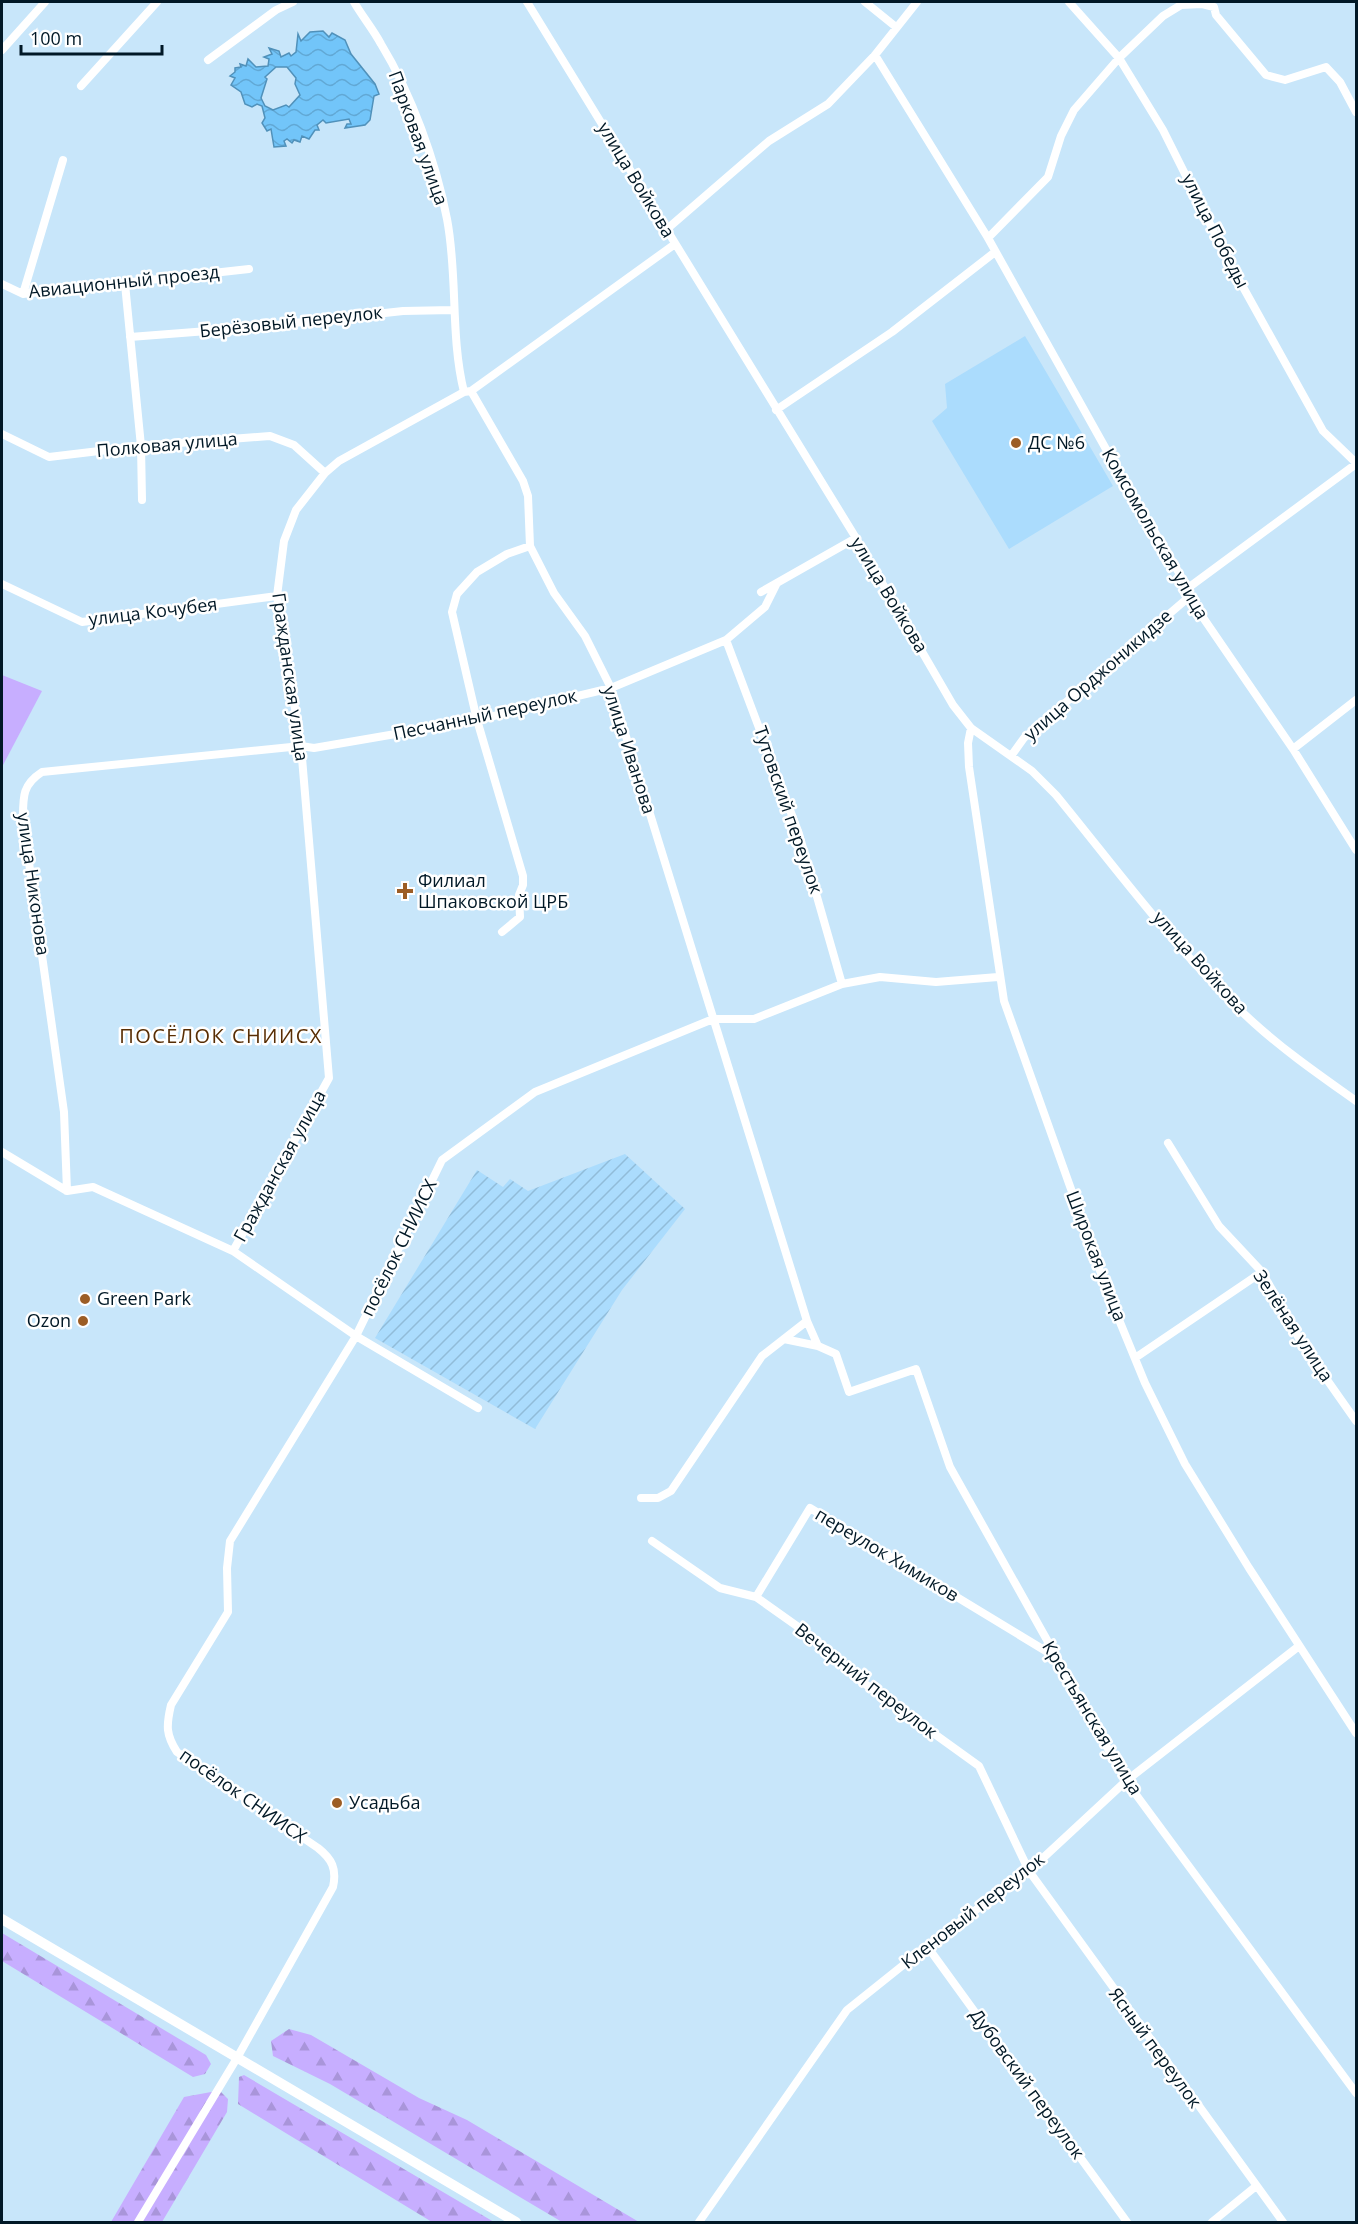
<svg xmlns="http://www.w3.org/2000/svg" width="1358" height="2224" font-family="'Open Sans',sans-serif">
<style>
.built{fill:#abdcfd}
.industrial{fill:url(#industrial-furrows)}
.green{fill:#c7aeff}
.forest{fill:url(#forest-firs)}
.water{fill:url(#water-waves);stroke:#5091ba;stroke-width:1.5;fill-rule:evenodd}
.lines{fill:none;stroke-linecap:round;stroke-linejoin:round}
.minor{stroke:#fff;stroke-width:8}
.tertiary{stroke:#fff;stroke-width:10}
.poi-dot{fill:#9c5d25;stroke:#fff;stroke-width:2}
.labels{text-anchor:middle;stroke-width:5;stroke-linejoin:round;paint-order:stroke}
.street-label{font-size:18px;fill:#011826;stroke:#fff}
.poi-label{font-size:18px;fill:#011826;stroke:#fff;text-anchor:start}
.neighbourhood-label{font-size:20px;letter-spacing:1.5px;fill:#582e04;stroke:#fff}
</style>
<defs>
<pattern id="industrial-furrows" width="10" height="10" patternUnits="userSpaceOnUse" patternTransform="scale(1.5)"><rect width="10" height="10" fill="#abdcfd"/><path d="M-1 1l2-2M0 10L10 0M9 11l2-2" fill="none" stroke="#91bcd9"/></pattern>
<pattern id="forest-firs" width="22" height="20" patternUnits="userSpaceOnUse" patternTransform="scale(1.5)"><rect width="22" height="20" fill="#c7aeff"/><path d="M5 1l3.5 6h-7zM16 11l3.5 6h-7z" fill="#a995da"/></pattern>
<pattern id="water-waves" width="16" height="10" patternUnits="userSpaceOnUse" patternTransform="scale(1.5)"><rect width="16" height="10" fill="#72c5f9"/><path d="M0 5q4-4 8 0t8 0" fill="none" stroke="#61a8d5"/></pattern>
</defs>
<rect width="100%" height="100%" fill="#c8e6fa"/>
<path class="built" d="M1025,336L1113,486L1009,549L932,421L947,408L945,384Z"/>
<path class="industrial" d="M625,1154L685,1209L622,1290L535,1429L375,1338L477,1170L503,1187L510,1179L528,1191Z"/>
<path class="green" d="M2,675L42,691L2,767Z"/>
<path class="forest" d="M2,1933L206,2055L211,2064L205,2074L193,2077L2,1961Z
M289,2029L311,2035L419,2098L467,2120L639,2222H562L330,2084L273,2056L271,2041Z
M244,2075L494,2222H432L238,2104L239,2077Z
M211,2092H221L228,2099L227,2112L162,2222H111L184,2097Z"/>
<path class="water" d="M323,31L329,37L332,33L345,40L351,54L375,84L379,94L374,96L370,120L365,125L345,128L347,124H351L349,119L326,123L323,120L317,125L319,130H315L309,139L302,136L300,142L294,140L292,143L287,139L284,141L286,146L274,147L271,129L267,131L262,123L265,118L262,106L257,104L252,107L245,104L241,92L231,85L235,78L230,76L235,72V68L241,67L240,64L246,66L248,59L256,67L268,66L269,59L264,57L272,54L269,48L279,51L281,57L289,53L291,56L296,52L298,34L301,41L310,32ZM276,67H287L296,78L295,84L300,95L289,107L286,105L273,110L265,106L261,98L267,79L265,77Z"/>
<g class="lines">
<path class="minor" d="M354,2C362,16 373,29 381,44C411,93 436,162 447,219C458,276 450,335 464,392
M527,2L856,538L953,705L971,728L1032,771L1056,795C1119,872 1180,956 1254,1023C1286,1052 1321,1076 1356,1101
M865,2L896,27
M1069,2L1119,58L1163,130L1228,260L1323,431L1356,463
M2,50L45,2
M875,55L988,238L1111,458L1188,588L1189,597L1293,749L1356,850
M208,60L276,10L293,2
M81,86L157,2
M667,229L769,141L828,104L875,55L917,2
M988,238L1048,177L1061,136L1074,110L1119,58L1163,16L1181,5L1202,4L1214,7L1216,15L1266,75L1285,80L1326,67L1340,82L1356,112
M2,284L23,294L249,269
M125,284L141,446L142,500
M23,294L63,160
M130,337L258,327L403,311L453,310
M471,391L523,481L528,496L530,546L554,593L585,636L611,688L807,1321L762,1356L671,1491L658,1498H641
M776,410L892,332L995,252
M2,434L49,457L141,446L270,436L294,445L325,473
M2,584L82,622L277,596
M1188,588L1356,464
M761,592L856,538
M726,640L799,834L842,984
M971,728L968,743L969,767L1004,1001L1108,1293L1145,1383L1185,1464L1249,1568L1356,1733
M1293,749L1356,700
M1011,756L1024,738L1189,597
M502,932L520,917L519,895L523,885V876L477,720L452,612L457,594L477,572L507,554L530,546
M1168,1143L1219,1226L1262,1272L1304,1347L1356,1421
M2,1152L67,1191L93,1187L233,1251L356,1336L478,1408
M67,1191L64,1112L23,820C23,797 22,785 42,772L301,746L314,748L477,720L611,688L726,640L765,607L777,583
M233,1251L329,1078L301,746L277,596L284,541L296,510L325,473L339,461L464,392L471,391L675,244
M807,1321L818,1346
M784,1339L818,1346L836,1354L849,1392L916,1369L950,1467L1126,1781L1356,2093
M1135,1358L1262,1272
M652,1541L720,1588L756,1597L811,1636L861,1681L979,1766L1029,1871L1283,2222
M756,1597L810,1508L1054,1656
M927,1946L1127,2222
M138,2222L237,2058L333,1887C337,1869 332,1859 318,1848L177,1752C166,1735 166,1726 171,1705L228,1612L227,1568L230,1541L356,1336L442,1160L535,1092L713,1019H754L842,984L880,977L936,982L998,977
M699,2222L847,2010L927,1946L1029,1871L1126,1781L1299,1646
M1212,2222L1255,2187"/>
<path class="tertiary" d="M2,1919L516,2222"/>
</g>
<g class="poi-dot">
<circle cx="1016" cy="443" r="6"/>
<path d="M402 882h6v6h6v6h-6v6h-6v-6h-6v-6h6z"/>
<circle cx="85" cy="1299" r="6"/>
<circle cx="83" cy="1321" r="6"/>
<circle cx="337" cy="1803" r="6"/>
</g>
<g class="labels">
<g class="street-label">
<text transform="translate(418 138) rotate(70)" y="6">Парковая улица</text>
<text transform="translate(636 180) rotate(59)" y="6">улица Войкова</text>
<text transform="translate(1215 231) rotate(63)" y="6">улица Победы</text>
<text transform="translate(124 282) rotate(-6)" y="6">Авиационный проезд</text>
<text transform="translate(291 322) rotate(-6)" y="6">Берёзовый переулок</text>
<text transform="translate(167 445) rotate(-5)" y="6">Полковая улица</text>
<text transform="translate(1155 534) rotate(60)" y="6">Комсомольская улица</text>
<text transform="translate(889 595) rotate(59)" y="6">улица Войкова</text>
<text transform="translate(153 612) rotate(-7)" y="6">улица Кочубея</text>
<text transform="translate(1098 675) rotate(-41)" y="6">улица Орджоникидзе</text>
<text transform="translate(290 677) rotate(82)" y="6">Гражданская улица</text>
<text transform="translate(485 715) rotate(-12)" y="6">Песчанный переулок</text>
<text transform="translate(629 750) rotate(72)" y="6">улица Иванова</text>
<text transform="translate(788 810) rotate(71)" y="6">Тутовский переулок</text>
<text transform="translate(33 884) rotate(82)" y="6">улица Никонова</text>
<text transform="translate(1200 963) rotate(48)" y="6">улица Войкова</text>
<text transform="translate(280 1166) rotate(-61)" y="6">Гражданская улица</text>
<text transform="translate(399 1248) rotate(-64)" y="6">посёлок СНИИСХ</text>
<text transform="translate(1096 1256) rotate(69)" y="6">Широкая улица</text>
<text transform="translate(1293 1326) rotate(57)" y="6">Зелёная улица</text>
<text transform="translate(887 1555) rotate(31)" y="6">переулок Химиков</text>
<text transform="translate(866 1681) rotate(38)" y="6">Вечерний переулок</text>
<text transform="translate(1092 1718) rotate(59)" y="6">Крестьянская улица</text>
<text transform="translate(243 1796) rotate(35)" y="6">посёлок СНИИСХ</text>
<text transform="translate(973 1911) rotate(-38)" y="6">Кленовый переулок</text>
<text transform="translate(1155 2048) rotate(54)" y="6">Ясный переулок</text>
<text transform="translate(1027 2084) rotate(54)" y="6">Дубовский переулок</text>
</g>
<g class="poi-label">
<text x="1028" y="449">ДС №6</text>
<text x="418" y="887">Филиал<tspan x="418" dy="21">Шпаковской ЦРБ</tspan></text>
<text x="97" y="1305">Green Park</text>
<text x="71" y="1327" text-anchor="end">Ozon</text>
<text x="349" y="1809">Усадьба</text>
</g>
<g class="neighbourhood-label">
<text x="221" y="1043">ПОСЁЛОК СНИИСХ</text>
</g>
</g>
<rect width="1358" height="2224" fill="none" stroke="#011826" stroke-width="6"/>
<path d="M21 45v9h141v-9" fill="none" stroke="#011826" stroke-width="3"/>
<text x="30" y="45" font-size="18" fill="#011826" stroke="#ffffff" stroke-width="4.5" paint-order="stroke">100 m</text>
</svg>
